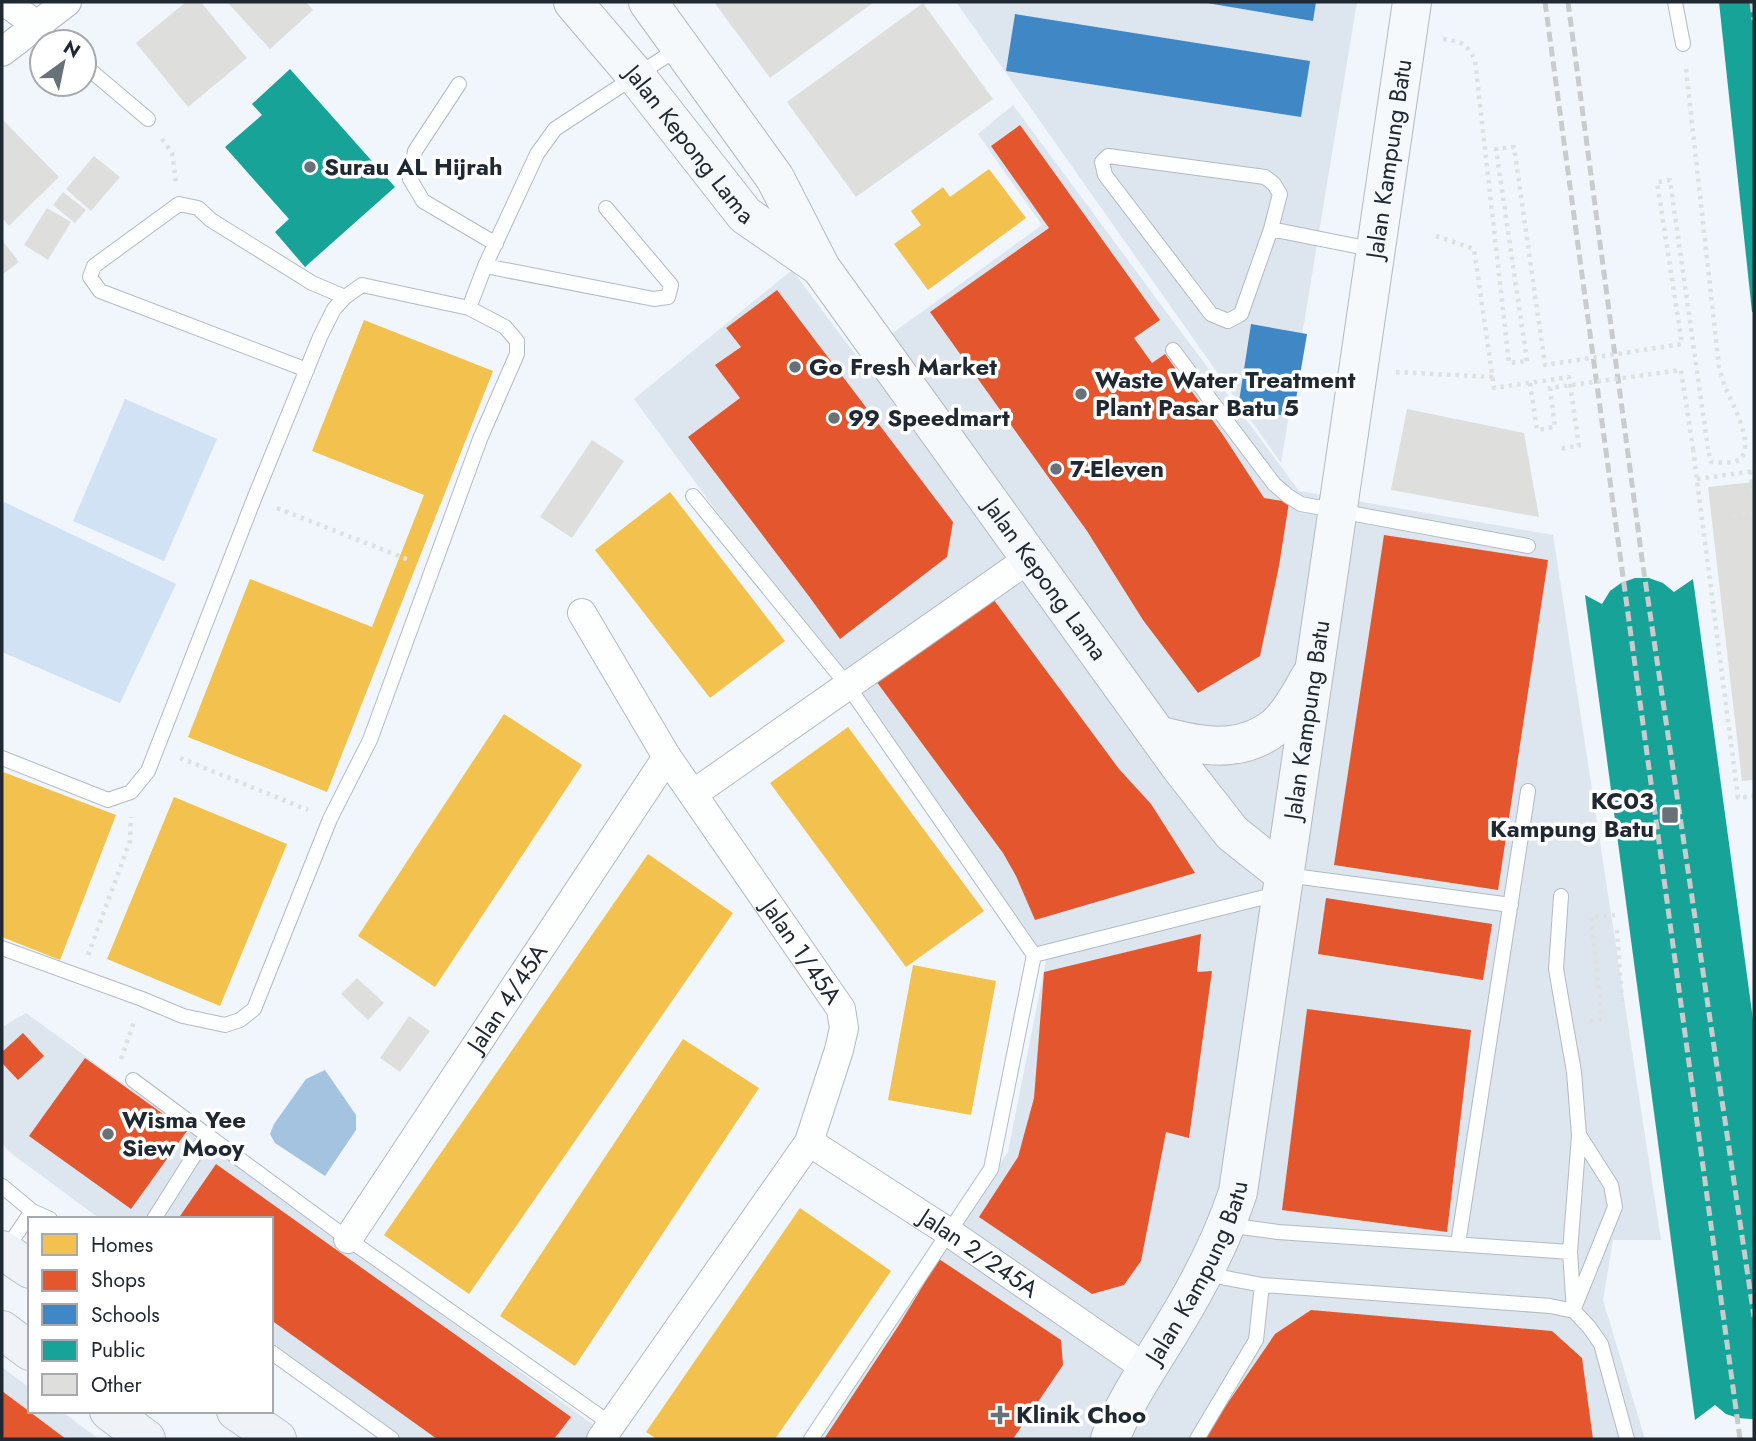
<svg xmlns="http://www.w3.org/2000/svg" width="1756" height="1441" font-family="Jost,sans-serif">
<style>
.built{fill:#dde6ee}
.green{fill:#d0e2f3}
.water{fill:#a3c3e0}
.homes{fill:#f2c14e}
.shops{fill:#e4572e}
.schools{fill:#3f88c5}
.public{fill:#17a398}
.building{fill:#dedfdc}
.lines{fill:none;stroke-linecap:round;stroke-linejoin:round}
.lane-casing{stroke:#b3bac0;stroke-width:16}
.street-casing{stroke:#b3bac0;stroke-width:30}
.secondary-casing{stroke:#b3bac0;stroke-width:40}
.primary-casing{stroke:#b7c1c9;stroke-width:40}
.path{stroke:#dee1e2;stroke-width:4.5;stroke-dasharray:3.5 5;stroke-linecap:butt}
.lane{stroke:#fdfefe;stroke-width:14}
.street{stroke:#fdfefe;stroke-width:28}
.secondary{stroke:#f6f9fb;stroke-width:38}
.primary{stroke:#eff3f8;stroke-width:38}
.rail{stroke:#c9cccd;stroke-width:5;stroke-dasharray:10 5;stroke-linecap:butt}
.path-bridge{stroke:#dee1e2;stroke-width:4.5;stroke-dasharray:3.5 5;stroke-linecap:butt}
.poi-dot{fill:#697178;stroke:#fff;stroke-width:2.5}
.labels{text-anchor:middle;stroke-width:7;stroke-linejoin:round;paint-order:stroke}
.street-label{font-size:24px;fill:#202931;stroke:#fff}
.poi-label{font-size:24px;font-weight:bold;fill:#202931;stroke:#fff;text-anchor:start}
</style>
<rect width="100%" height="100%" fill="#f0f6fb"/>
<path class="built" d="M956,2H1357L1281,463Z
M1013,105L1299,491L1553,535L1661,1240H1613L1603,1300L1645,1439H807L1008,1152L1046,960L634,399L792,270L858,358L1042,225L978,134Z
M26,1013L613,1439H397L271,1346V1219H100L8,1151L2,1142V1027Z
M2,1367L30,1388V1411H61L99,1439H2Z"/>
<path class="green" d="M125,399L217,439L164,561L73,521Z
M2,501L176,584L120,703L2,652Z"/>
<path class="water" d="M325,1070L356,1115V1130L325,1176L275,1143L270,1134L274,1124L306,1079Z"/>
<path class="homes" d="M989,169L1026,218L928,290L894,244L921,225L911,211L943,187L950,197Z
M364,320L493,371L327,792L188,737L250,579L372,627L424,495L312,451Z
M670,492L785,641L710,698L595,550Z
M504,714L582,765L435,987L358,936Z
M848,727L984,911L906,967L770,783Z
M3,772L116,815L60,960L2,937Z
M174,797L287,844L220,1006L107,959Z
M648,854L733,913L469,1294L384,1235Z
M913,965L996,981L971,1115L888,1100Z
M683,1039L759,1088L575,1366L500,1316Z
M800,1208L891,1271L775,1439H657L646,1432Z"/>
<path class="shops" d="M1020,125L1160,320L1134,338L1152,363L1165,354L1223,435L1264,498L1289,502L1279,566L1260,656L1198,693L1143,620L1087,531L930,312L1049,228L991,146Z
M777,290L953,522L947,557L840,639L808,595L688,437L740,398L715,365L741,347L726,328Z
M1384,535L1548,560L1498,890L1334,865Z
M988,592L1119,769L1151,804L1195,873L1035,920L1016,876L1003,853L873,677Z
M1326,898L1492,924L1483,980L1318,954Z
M1201,934L1197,972L1212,971L1189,1138L1166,1132L1141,1261L1124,1285L1092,1294L979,1217L1018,1157L1034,1098L1044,972Z
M1307,1009L1471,1030L1447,1232L1282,1210Z
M23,1033L44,1056L18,1080L2,1063V1052Z
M85,1058L187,1131L131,1209L29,1136Z
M216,1164L571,1417L554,1439H437L271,1320V1219H178Z
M939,1259L1061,1340L1063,1365L1013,1439H824L899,1325Z
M1311,1310L1552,1331L1582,1358L1593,1439H1203L1275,1334Z
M2,1391L66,1439H2Z"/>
<path class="schools" d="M1207,2H1316L1313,21L1207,3Z
M1015,14L1310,61L1301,117L1006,71Z
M1251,324L1307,334L1293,417L1238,408Z"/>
<path class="public" d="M1719,2H1754V312H1752Z
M290,69L395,187L305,267L275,232L289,219L225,147L262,115L252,104Z
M1635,578H1649L1663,583L1674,592L1693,579L1754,1027V1419H1751L1738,1418L1726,1414L1715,1405L1695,1420L1585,595L1602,604L1610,591L1621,583Z"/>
<path class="building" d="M186,2H201L247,58L188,107L136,43Z
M227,2H306L313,10L270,49Z
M714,2H874L770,78Z
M923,3L993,99L856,197L787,102Z
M2,119L59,177L9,226L2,218Z
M94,156L120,177L91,211L66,189Z
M63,192L86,210L75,223L53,205Z
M47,208L71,222L48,260L24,245Z
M2,240L19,262L2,275Z
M1407,409L1524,433L1539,517L1391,490Z
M592,440L624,461L572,538L540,517Z
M1754,482V780L1742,781L1708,487Z
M357,978L384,1003L368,1020L341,994Z
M409,1016L430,1031L400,1072L380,1058Z"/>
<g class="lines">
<g class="lane-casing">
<path id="lane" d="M1675,2L1683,44
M37,25L57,42
M84,65L148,119
M459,84L415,151L410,179L423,201L496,244
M1108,156L1265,177L1274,184L1280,194L1271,229L1241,314L1228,321L1211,314L1105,175L1102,162Z
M1271,229L1376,250
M485,266L654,299L668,297L671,285L606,208
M469,308L485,266L537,154L555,129L680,47
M1173,350L1274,484L1288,496L1301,504L1528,546
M307,370L100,291L90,277L94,266L179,204L198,208L211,220L312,283L345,297
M693,496L848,686L1034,955L991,1169L811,1439
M2,758L108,800L131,792L148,771L254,499L320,337L334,309L345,297L362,285L469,308L505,327L517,341V354L480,439L370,740L330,819L254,1009L240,1020L225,1025L183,1016L142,999L2,948
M1286,875L1511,905
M1561,896L1556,969L1574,1072L1579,1135L1570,1252L1574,1311
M1034,955L1277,894
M133,1080L207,1135
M2,1186L32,1211L50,1219
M154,1219L207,1135L348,1239L611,1424
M1227,1225L1278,1232L1570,1252
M1458,1244L1528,791
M5,1251L32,1211
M1205,1274L1262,1285L1550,1306L1574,1311L1589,1327L1601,1344L1627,1439
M1575,1306L1615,1207L1611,1185L1579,1135
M271,1352L392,1439
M1197,1439L1256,1340L1262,1285"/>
</g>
<g class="street-casing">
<g id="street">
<path d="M5,2L37,25"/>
<path d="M2,52L67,2"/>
<path id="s1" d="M582,613L667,757L841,1009L844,1028L839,1050L809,1142L601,1439"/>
<path d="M693,794L1030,558"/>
<path id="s2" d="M809,1142L950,1233L1147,1369"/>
<path id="s3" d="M348,1239L667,757"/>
</g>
</g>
<g class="secondary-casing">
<g id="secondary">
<path id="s4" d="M573,2L636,76L745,215L816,264"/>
<path id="s5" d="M648,2L775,178L821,268L1179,765L1232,833L1285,875"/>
<path d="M1158,735C1198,746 1239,755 1275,727C1290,714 1300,694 1310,677"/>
<path id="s6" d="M1110,1439C1126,1399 1151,1364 1173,1327C1200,1283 1222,1241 1238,1192L1412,2"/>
</g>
</g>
<g class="primary-casing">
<path id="primary" d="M2,1250L30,1269
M2,1330L30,1351
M109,1411L146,1439
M236,1411L277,1439"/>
</g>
<path class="path" d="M1443,39C1462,42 1465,42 1475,60L1509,363L1527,361
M1686,69L1719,367C1721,374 1723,382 1726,389C1733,405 1756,447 1739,460C1731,464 1719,462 1711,462L1708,449
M162,139L172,153L176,182
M1436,236L1474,249L1494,388L1569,377L1579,446L1558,449
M1396,372L1493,377
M1693,449L1738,798L1754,796
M1750,471L1754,500
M1697,479L1754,471
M277,508L409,560
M1733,516L1754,514
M180,758L308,810
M1617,930L1622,1002
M88,955L130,841L131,817
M1590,1021L1602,1019L1591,917L1615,915
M121,1059L134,1022"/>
<use href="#lane" class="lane"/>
<use href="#street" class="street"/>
<use href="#secondary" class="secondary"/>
<use href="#primary" class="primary"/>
<path class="rail" d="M1545,2L1740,1439
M1568,2L1642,559L1754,1317
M1752,2L1754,20"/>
<path class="path-bridge" d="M1527,361L1496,149L1514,147L1545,365L1682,344L1657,182L1670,180L1708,449
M1530,383L1537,430L1555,427L1550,388L1681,370L1693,449"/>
</g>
<g class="poi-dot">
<circle cx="310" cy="167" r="7"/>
<circle cx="795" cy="367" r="7"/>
<circle cx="1081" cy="394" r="7"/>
<circle cx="834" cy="418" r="7"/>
<circle cx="1056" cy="469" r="7"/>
<rect x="1661" y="806" width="18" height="18" rx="3.5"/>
<circle cx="108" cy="1134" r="7"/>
<path d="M996.5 1404.5h7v7h7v7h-7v7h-7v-7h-7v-7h7z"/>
</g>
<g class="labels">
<g class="street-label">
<text dy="8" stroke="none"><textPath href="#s4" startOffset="184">Jalan Kepong Lama</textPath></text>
<text dy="8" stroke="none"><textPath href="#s6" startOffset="1323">Jalan Kampung Batu</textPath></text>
<text dy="8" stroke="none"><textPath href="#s5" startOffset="702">Jalan Kepong Lama</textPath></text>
<text dy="8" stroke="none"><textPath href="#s6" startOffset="756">Jalan Kampung Batu</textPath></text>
<text dy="8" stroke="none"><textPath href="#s1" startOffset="404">Jalan 1/45A</textPath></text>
<text dy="8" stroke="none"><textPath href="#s3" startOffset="289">Jalan 4/45A</textPath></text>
<text dy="8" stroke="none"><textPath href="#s2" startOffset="203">Jalan 2/245A</textPath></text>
<text dy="8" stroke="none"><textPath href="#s6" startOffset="189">Jalan Kampung Batu</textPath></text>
</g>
<g class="poi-label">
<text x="324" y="175">Surau AL Hijrah</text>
<text x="809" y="375">Go Fresh Market</text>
<text x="1095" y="388">Waste Water Treatment<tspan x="1095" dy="28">Plant Pasar Batu 5</tspan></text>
<text x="848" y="426">99 Speedmart</text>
<text x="1070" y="477">7-Eleven</text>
<text x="1654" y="809" text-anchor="end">KC03<tspan x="1654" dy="28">Kampung Batu</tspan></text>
<text x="122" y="1128">Wisma Yee<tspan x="122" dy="28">Siew Mooy</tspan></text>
<text x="1016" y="1423">Klinik Choo</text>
</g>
</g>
<rect width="1756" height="1441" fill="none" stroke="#202931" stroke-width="7"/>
<rect x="28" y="1217" width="245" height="196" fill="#ffffff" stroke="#a6a9ad" stroke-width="2"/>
<rect x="42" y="1234" width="35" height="21" fill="#f2c14e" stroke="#a6a9ad" stroke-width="2"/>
<text x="91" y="1252" font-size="21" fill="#202931">Homes</text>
<rect x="42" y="1270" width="35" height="21" fill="#e4572e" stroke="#a6a9ad" stroke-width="2"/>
<text x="91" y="1287" font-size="21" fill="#202931">Shops</text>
<rect x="42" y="1304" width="35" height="21" fill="#3f88c5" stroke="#a6a9ad" stroke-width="2"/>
<text x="91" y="1322" font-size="21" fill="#202931">Schools</text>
<rect x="42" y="1340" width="35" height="21" fill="#17a398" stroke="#a6a9ad" stroke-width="2"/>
<text x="91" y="1357" font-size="21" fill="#202931">Public</text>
<rect x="42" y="1374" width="35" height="21" fill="#dedfdc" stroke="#a6a9ad" stroke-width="2"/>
<text x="91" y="1392" font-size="21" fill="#202931">Other</text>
<g transform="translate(63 63) rotate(33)"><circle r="33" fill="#ffffff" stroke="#a6a9ad" stroke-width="2"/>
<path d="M0-5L12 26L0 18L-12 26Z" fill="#697178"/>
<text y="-10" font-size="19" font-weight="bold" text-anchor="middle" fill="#202931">N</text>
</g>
</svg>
